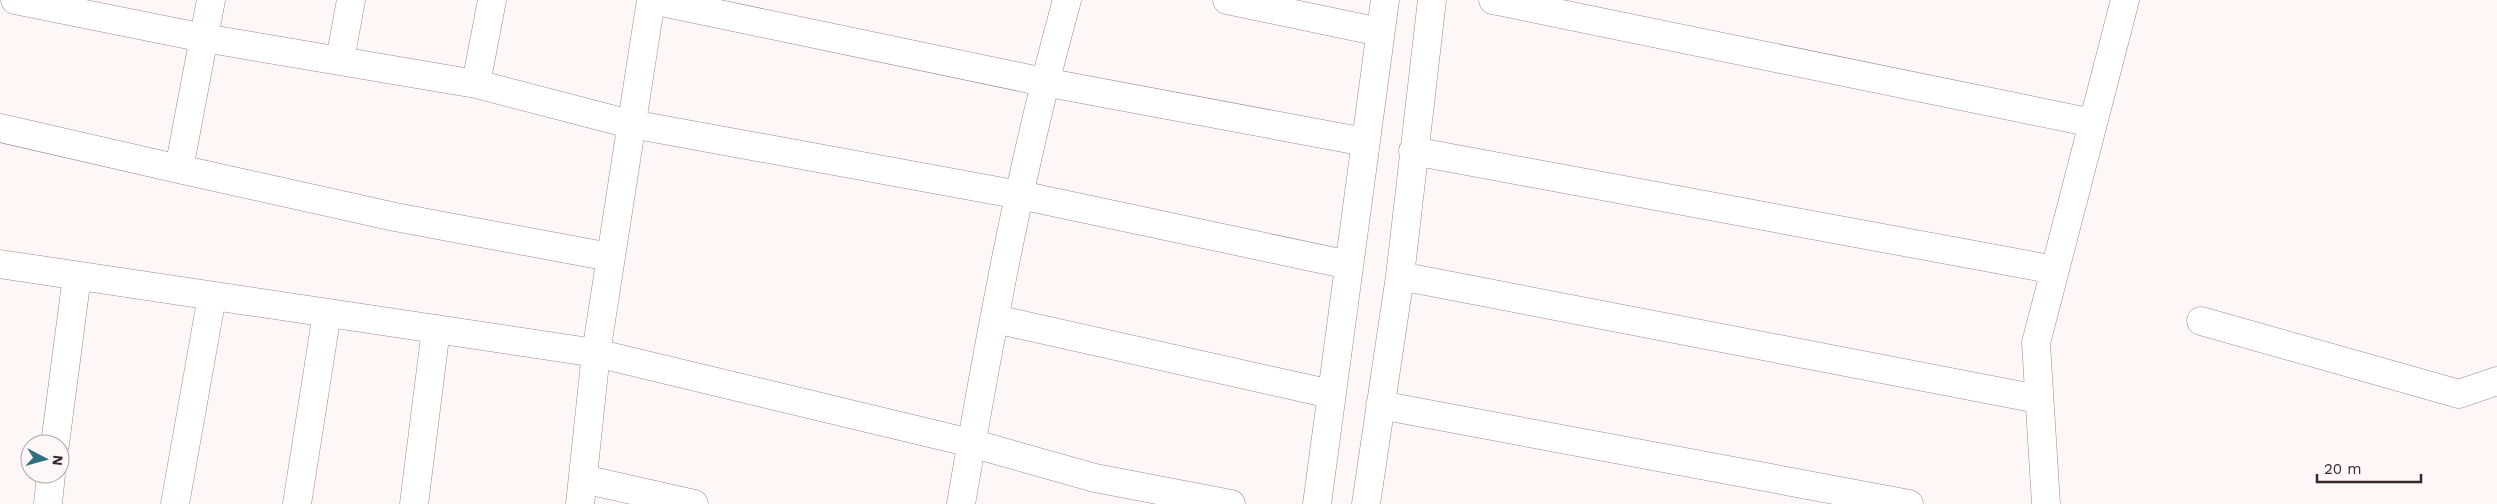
<svg xmlns="http://www.w3.org/2000/svg" width="2497" height="504" font-family="'Work Sans',sans-serif">
<style>
.lines{fill:none;stroke-linecap:round;stroke-linejoin:round}
.minor-casing{stroke:#a0888c;stroke-width:29}
.minor{stroke:#fff;stroke-width:28}
</style>
<rect width="100%" height="100%" fill="#fdf7f8"/>
<g class="lines">
<g class="minor-casing">
<path id="minor" d="M15,0L204,38L476,84L626,123L1020,195L1349,265
M211,0L179,169L395,217L610,257
M652,0L1044,82L1365,142
M1227,0L1380,32
M1493,0L2093,123
M340,60L351,0
M476,84L492,0
M0,128L179,169
M1413,151L2055,270
M0,264L596,353L971,443L1095,478L1231,504
M1400,276L2038,399
M995,319L1331,394
M2201,321L2459,394L2497,381
M1380,405L1909,504
M55,444L77,276
M583,479L694,504
M48,504L51,474
M175,504L212,296
M297,504L327,313
M414,504L436,329
M580,504L596,353L651,0
M961,504C990,335 1021,165 1067,0
M1317,504L1385,0
M1366,504L1400,276L1432,0
M2046,504L2036,343L2125,0"/>
</g>
<use href="#minor" class="minor"/>
</g>
<g transform="translate(45 459) rotate(96)"><circle r="24" fill="#fdf7f8" stroke="#ada5a6"/>
<path d="M0-4L9 19L0 12L-9 19Z" fill="#2d7181"/>
<text y="-8" font-size="14" font-weight="bold" text-anchor="middle" fill="#342a2c">N</text>
</g>
<path d="M2317 474v8h104v-8" fill="none" stroke="#342a2c" stroke-width="2.5"/>
<text x="2324" y="474" font-size="15" fill="#342a2c" stroke="#fdf7f8" stroke-width="4" paint-order="stroke">20 m</text>
</svg>
